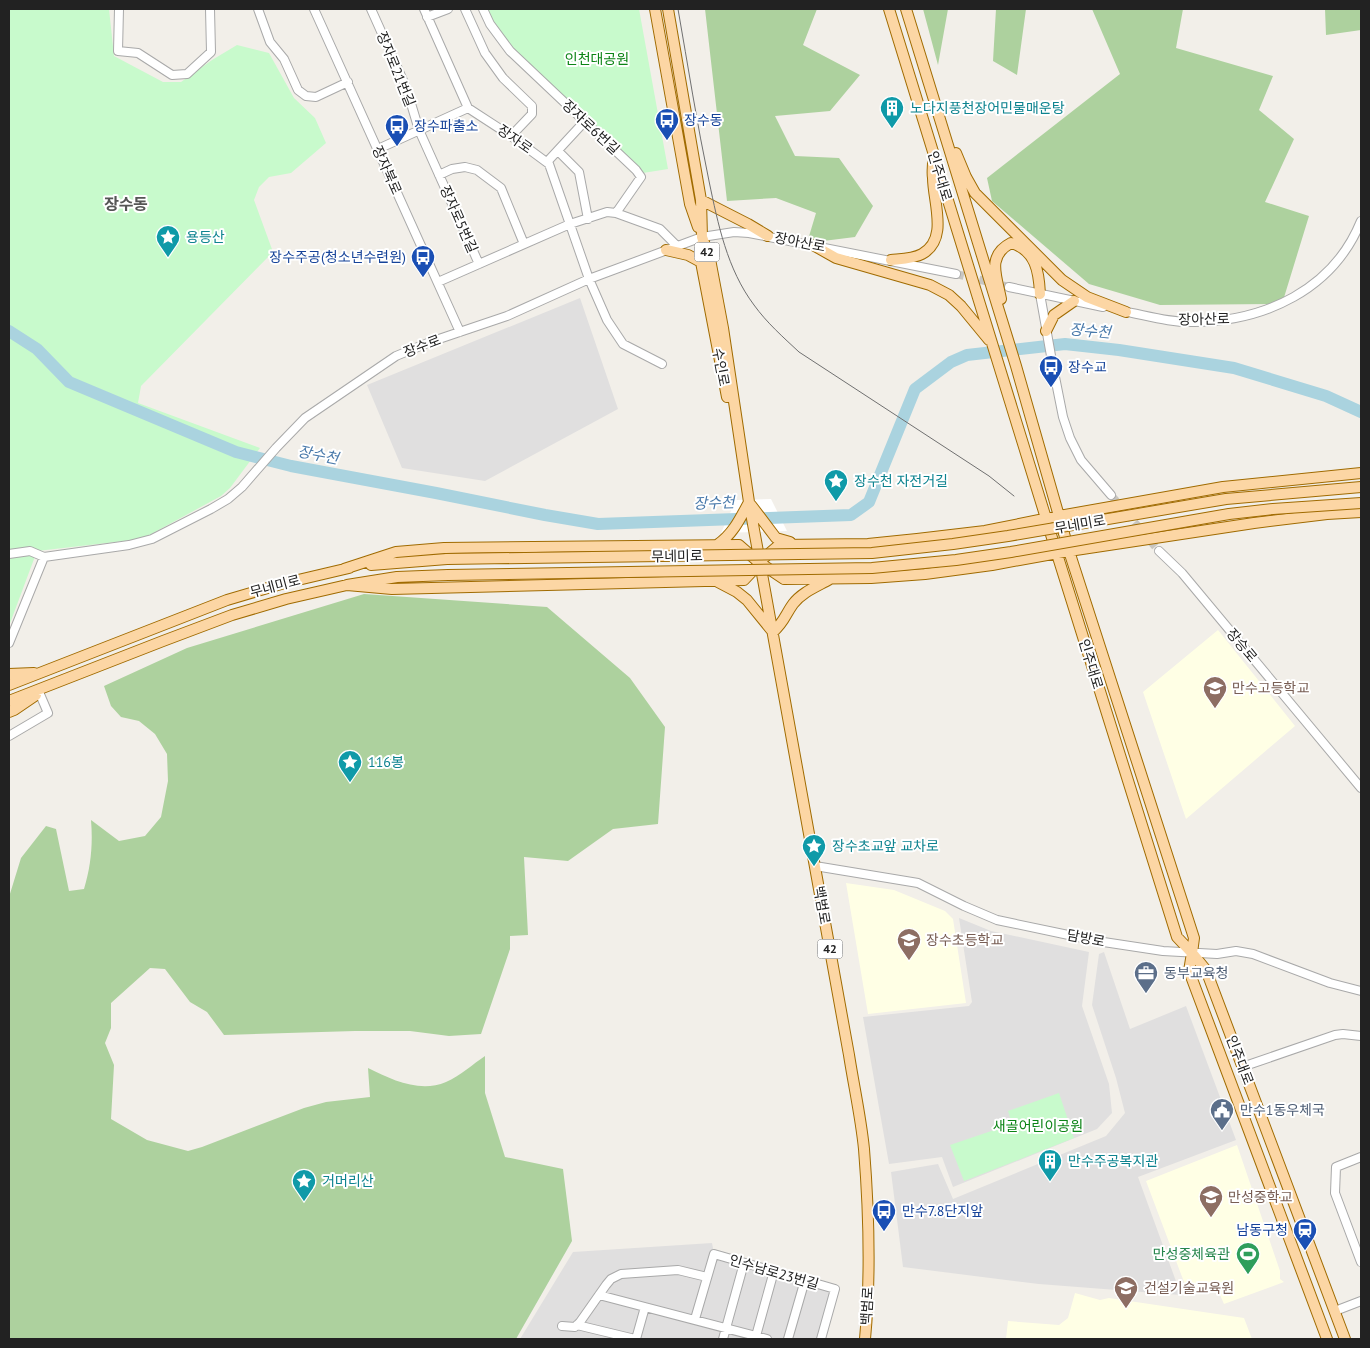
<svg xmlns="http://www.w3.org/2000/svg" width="1370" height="1348" font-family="'PT Sans','Noto Sans KR',sans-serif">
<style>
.residential{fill:#e0dfdf}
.education{fill:#ffffe5}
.forest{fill:#add19e}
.park{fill:#c8facc}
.pier{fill:#fff}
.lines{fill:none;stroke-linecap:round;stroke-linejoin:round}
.river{stroke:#aad3df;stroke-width:12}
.minor-tunnel{stroke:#c8c6c1;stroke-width:8;stroke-dasharray:8 4;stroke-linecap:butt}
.minor-casing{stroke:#a9a9a9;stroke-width:10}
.major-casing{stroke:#a06b00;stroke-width:12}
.minor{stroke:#fff;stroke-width:8}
.major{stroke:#fcd6a4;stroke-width:10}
.tram{stroke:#707070;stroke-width:1}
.major-bridge-casing{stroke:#a06b00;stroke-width:12;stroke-linecap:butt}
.major-bridge{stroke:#fcd6a4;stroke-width:10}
.labels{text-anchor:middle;stroke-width:4;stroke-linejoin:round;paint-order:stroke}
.shield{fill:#fff;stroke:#646464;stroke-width:1}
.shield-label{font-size:12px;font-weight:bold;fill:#222}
.park-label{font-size:14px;fill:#0c8416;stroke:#fff}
.street-label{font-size:14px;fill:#222;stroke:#fff}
.culture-label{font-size:14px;fill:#0d838f;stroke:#fff;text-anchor:start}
.transit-label{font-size:14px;fill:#164399;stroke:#fff;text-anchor:start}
.education-label{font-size:14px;fill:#785e54;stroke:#fff;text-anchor:start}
.service-label{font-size:14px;fill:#4e5e75;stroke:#fff;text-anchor:start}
.leisure-label{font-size:14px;fill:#27864d;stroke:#fff;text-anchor:end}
.water-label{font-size:15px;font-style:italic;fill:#4a7aab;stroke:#fff}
.quarter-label{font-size:16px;font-weight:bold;fill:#555;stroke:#fff}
</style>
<rect width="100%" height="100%" fill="#f2efe9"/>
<path class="residential" d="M580,298L618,409L485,481L402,468L367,385Z
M959,918L991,931L1089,952L1082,1006L1109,1084L1112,1113L1097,1129L953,1187L942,1157L889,1164L863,1017L969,1006L972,1002Z
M1104,952L1130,1029L1186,1006L1236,1140L1138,1177L1181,1295L1039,1284L903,1267L891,1172L938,1164L953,1199L1106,1136L1125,1113L1116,1078L1092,1005L1099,954Z
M712,1243L714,1254L835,1289L821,1339H520L573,1252Z"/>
<path class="education" d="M1218,630L1295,726L1186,819L1143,692Z
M846,883L894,890L945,911L953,919L966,1003L868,1014Z
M1237,1145L1280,1271V1279L1284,1282L1224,1304L1214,1281L1187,1290L1146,1181Z
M1075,1293L1100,1300L1109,1298L1244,1318L1252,1339H1006L1008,1321L1059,1325L1068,1318Z"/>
<path class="forest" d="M705,9H817L803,45L860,75L830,111L775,116L795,156L839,158L873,206L855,237L807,243L816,213L776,198L727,201Z
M923,9H948L938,65Z
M996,9H1026L1017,75L993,61Z
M1092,9H1183L1176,48L1273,76L1259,110L1294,139L1265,202L1309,216L1282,304L1160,305L1089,284L992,201L987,178L1120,74Z
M1325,9H1361V30L1326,35Z
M364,594L547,607L630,678L665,727L658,824L613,829L568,861L524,857L528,935L510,936V949L481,1034L449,1036L410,1031H355L224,1035L207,1012L190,1002L165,969L150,968L111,1003V1028L105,1043L114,1065L111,1119L147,1140L188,1151L202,1147L304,1108L326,1102L370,1097L368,1068C392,1080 420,1093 446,1082C460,1076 473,1064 485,1056V1093L505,1157L563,1169L572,1241L516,1339H9V897L21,858L46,826L56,829L69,891L84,889C91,866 93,844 91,820L119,841L145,836L161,817L168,781L167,754L155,734L139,721L121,717L111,706L104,686L187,648Z"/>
<path class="park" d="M9,9H109L114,56L163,82H181L212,60L237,45L269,53L294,98L315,118L326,143L291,173L269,177L259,187L254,200L273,252L141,386L138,403L260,448L230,488L221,496L142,539L37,551L9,626Z
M487,9H639L668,169L643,173L515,52L494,22Z
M1059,1093L1074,1138L964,1181L950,1145L1012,1124L1008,1111Z"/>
<path class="pier" d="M771,499L787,531L721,533L736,500Z"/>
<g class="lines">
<path class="river" d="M9,331L37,349L69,382L236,452L291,466L436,493L545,515L598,524L851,515L869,502L915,389L951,362L967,355L1065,344L1119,350L1234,368L1326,396L1361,412"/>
<path class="minor-tunnel" d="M956,274L1009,287
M1111,495L1159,551"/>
<g class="minor-casing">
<path id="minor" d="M119,9L118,51L138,53L172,75L187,74L211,52L210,9
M258,9L270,42L284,59L298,90L306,96L316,97L348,82
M314,9L460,332
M371,9L406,87L419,130L479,264
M424,9L468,108L511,136L549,164L589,279L607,320L623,344L662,364
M465,9L485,53L503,78L532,106V114L511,136
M427,17L448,9
M378,149L468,108
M558,151L579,172L588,219
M547,162L585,121
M439,175L452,169L465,167L477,170L501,188L524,244
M616,213L660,229L677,246
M438,282L570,224L607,212L616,213L641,177L636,170L510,51L490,24L483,9
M1009,287L1103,307
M1040,294L1053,367L1063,417L1070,438L1081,460L1111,495
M1122,311C1145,315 1170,323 1194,322C1265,321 1333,290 1361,221
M1159,551L1182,573L1361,788
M9,554L30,551L44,557
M9,643L44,557L129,545L152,539L211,509L228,499L242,487L276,448L305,418L396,356L430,342L507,316L589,279L702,237L734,232L749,233L956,274
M9,736L48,713L39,692
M815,866L918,883L964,906L997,920L1097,941L1163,951L1217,954L1236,951L1253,954L1330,983L1361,991
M1242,1067L1335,1035L1343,1034L1361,1036
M1361,1157L1336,1167L1335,1193L1361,1262
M599,1295L767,1339
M1335,1311L1361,1301
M695,1319L714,1254L835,1289L821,1339
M577,1325L635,1339
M562,1326L575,1327L580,1322L606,1285L611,1279L621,1274L678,1270L707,1277
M756,1336L774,1271
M636,1339L645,1307
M723,1339L744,1263
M788,1339L805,1280"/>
</g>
<g class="major-casing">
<path id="major" d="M655,9L690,204L698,227
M668,9L701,200L702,237L710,259L723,328L749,502L849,1055C854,1087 861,1118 864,1149C869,1212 871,1276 865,1339
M889,9L1057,554L1177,937L1192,953L1189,971L1327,1339
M906,9L1016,366L1069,551L1194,938L1192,953L1206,970L1345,1339
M956,153L966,177L975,193L1062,280L1087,297L1126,312
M701,200L748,224L768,236
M702,244L701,262L727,397
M813,245L836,258L930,285L949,295L961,306L989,340
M666,250L688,255L701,262
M891,260C901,259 913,259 922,254C949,239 933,202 933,178C932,173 933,168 933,162
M1001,299C997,277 986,256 1011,243C1036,250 1039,272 1040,294
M1046,331L1054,315L1074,301
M751,505L776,538L790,542
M717,545C733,534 740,519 749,502
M765,557L779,545L868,544L917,539L985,531L1059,516L1223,487L1361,473
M371,565L447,559
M344,569L396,552L444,548L739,545L755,559
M718,582L737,592L747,600L773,632C785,621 785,615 793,604C802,592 818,586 830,579
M347,585L392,589L744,580L760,563L784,579L871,578L925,574L992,565L1069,551L1254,523L1327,514L1361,512
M9,674L34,673
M9,685L227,600L281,584L349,568
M9,701L163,641L232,615L286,599L347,585L397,577L448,575
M9,712L14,710L36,695"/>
</g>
<use href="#minor" class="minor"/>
<use href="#major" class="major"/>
<path class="tram" d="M678,9C688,66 697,124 709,181C718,224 727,269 754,305C767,323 783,337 799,352L989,476L1014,496"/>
<g class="major-bridge-casing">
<path id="major-bridge" d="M447,559L872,553L953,544L1008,536L1226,499L1361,487
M448,575L872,568L956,560L1011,552L1229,514L1273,509L1361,503"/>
</g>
<use href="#major-bridge" class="major-bridge"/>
</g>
<defs>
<g id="building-pin" transform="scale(1.25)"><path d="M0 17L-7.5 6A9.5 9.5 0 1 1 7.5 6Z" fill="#0f9aa8" stroke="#fff"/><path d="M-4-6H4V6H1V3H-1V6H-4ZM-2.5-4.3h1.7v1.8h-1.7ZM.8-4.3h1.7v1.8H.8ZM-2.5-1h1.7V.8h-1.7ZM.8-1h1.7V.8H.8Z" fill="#fff"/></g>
<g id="bus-pin" transform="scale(1.25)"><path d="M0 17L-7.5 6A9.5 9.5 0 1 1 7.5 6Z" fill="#1a4fb4" stroke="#fff"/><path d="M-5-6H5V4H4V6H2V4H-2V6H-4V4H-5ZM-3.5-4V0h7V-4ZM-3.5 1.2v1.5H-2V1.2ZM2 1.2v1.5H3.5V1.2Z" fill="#fff"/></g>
<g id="sight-pin" transform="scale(1.25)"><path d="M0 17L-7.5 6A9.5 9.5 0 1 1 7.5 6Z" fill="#0f9aa8" stroke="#fff"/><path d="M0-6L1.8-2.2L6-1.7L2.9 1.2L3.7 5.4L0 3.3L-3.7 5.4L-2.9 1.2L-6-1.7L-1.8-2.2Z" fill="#fff"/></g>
<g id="school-pin" transform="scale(1.25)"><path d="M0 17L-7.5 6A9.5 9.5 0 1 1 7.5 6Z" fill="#8d6e63" stroke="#fff"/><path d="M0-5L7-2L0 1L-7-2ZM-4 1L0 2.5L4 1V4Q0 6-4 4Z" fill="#fff"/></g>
<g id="office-pin" transform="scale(1.25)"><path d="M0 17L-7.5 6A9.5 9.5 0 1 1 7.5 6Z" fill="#5c6f8a" stroke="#fff"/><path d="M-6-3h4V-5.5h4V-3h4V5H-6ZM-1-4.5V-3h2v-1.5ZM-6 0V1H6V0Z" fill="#fff"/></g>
<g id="civic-pin" transform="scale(1.25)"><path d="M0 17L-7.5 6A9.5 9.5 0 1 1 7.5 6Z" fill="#5c6f8a" stroke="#fff"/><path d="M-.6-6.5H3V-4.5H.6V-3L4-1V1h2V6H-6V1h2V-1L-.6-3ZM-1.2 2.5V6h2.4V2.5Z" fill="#fff"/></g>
<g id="station-pin" transform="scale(1.25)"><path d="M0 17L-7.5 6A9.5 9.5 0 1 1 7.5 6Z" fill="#1a4fb4" stroke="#fff"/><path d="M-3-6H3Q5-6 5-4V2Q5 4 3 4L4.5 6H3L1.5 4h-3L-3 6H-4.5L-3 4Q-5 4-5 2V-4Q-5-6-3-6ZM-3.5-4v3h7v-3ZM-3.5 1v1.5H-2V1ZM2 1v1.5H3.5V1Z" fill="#fff"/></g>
<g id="stadium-pin" transform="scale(1.25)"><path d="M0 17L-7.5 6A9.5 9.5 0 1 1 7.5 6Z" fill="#2e9e5b" stroke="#fff"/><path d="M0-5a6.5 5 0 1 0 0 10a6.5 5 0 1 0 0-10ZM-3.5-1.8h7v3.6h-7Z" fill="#fff"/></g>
</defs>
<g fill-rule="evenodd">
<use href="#building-pin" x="892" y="108"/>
<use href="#bus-pin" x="667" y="120"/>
<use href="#bus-pin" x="397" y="126"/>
<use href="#sight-pin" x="168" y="237"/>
<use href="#bus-pin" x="423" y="257"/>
<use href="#bus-pin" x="1051" y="367"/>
<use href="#sight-pin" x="836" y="481"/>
<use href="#school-pin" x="1215" y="688"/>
<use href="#sight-pin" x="350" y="762"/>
<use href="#sight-pin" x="814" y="846"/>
<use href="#school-pin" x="909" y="940"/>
<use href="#office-pin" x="1146" y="973"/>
<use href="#civic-pin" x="1222" y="1110"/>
<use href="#building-pin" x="1050" y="1161"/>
<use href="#sight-pin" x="304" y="1181"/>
<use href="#school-pin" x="1211" y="1197"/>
<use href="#bus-pin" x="884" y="1211"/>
<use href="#station-pin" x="1305" y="1230"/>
<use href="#stadium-pin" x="1248" y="1254"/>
<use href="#school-pin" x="1126" y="1288"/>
</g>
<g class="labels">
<g class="shield">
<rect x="694.5" y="242.5" width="25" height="19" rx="4"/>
<rect x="817.5" y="939.5" width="25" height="19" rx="4"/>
</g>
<g class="shield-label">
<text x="707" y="256">42</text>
<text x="830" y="953">42</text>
</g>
<g class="park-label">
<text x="597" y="64">인천대공원</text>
<text x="1038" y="1131">새골어린이공원</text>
</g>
<g class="street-label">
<text transform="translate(396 69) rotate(68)" y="5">장자로21번길</text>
<text transform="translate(591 127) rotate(43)" y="5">장자로6번길</text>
<text transform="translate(515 139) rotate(35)" y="5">장자로</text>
<text transform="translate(387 170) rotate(66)" y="5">장자북로</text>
<text transform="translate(940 176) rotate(73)" y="5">인주대로</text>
<text transform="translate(459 219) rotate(66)" y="5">장자로5번길</text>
<text transform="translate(800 242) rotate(11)" y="5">장아산로</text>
<text transform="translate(1204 319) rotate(-1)" y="5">장아산로</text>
<text transform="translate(422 346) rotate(-21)" y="5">장수로</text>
<text transform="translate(721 367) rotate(79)" y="5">수인로</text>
<text transform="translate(1080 524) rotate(-10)" y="5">무네미로</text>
<text transform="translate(677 556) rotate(-1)" y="5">무네미로</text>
<text transform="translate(275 586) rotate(-15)" y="5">무네미로</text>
<text transform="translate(1242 645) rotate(50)" y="5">장승로</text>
<text transform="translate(1091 664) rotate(73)" y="5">인주대로</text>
<text transform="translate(822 905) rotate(80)" y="5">백범로</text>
<text transform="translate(1086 938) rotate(11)" y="5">담방로</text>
<text transform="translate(1240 1060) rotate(69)" y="5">인주대로</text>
<text transform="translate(774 1272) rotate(16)" y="5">인수남로23번길</text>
<text transform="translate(867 1306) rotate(-87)" y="5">백범로</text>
</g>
<g class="culture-label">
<text x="910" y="113">노다지풍천장어민물매운탕</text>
<text x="186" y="242">용등산</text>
<text x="854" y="486">장수천 자전거길</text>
<text x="368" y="767">116봉</text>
<text x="832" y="851">장수초교앞 교차로</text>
<text x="1068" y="1166">만수주공복지관</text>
<text x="322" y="1186">거머리산</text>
</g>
<g class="transit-label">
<text x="684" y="125">장수동</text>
<text x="414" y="131">장수파출소</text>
<text x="406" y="262" text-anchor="end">장수주공(청소년수련원)</text>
<text x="1068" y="372">장수교</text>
<text x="902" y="1216">만수7.8단지앞</text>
<text x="1288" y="1235" text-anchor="end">남동구청</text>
</g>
<g class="education-label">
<text x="1232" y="693">만수고등학교</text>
<text x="926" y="945">장수초등학교</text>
<text x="1228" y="1202">만성중학교</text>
<text x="1144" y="1293">건설기술교육원</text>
</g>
<g class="service-label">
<text x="1164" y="978">동부교육청</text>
<text x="1240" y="1115">만수1동우체국</text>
</g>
<g class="leisure-label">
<text x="1230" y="1259">만성중체육관</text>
</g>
<g class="water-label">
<text transform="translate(1090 331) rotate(5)" y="5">장수천</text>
<text transform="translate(318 455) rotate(11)" y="5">장수천</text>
<text transform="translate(714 503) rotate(-2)" y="5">장수천</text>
</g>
<g class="quarter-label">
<text x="126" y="210">장수동</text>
</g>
</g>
<rect width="1370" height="1348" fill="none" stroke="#222222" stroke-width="20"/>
</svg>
